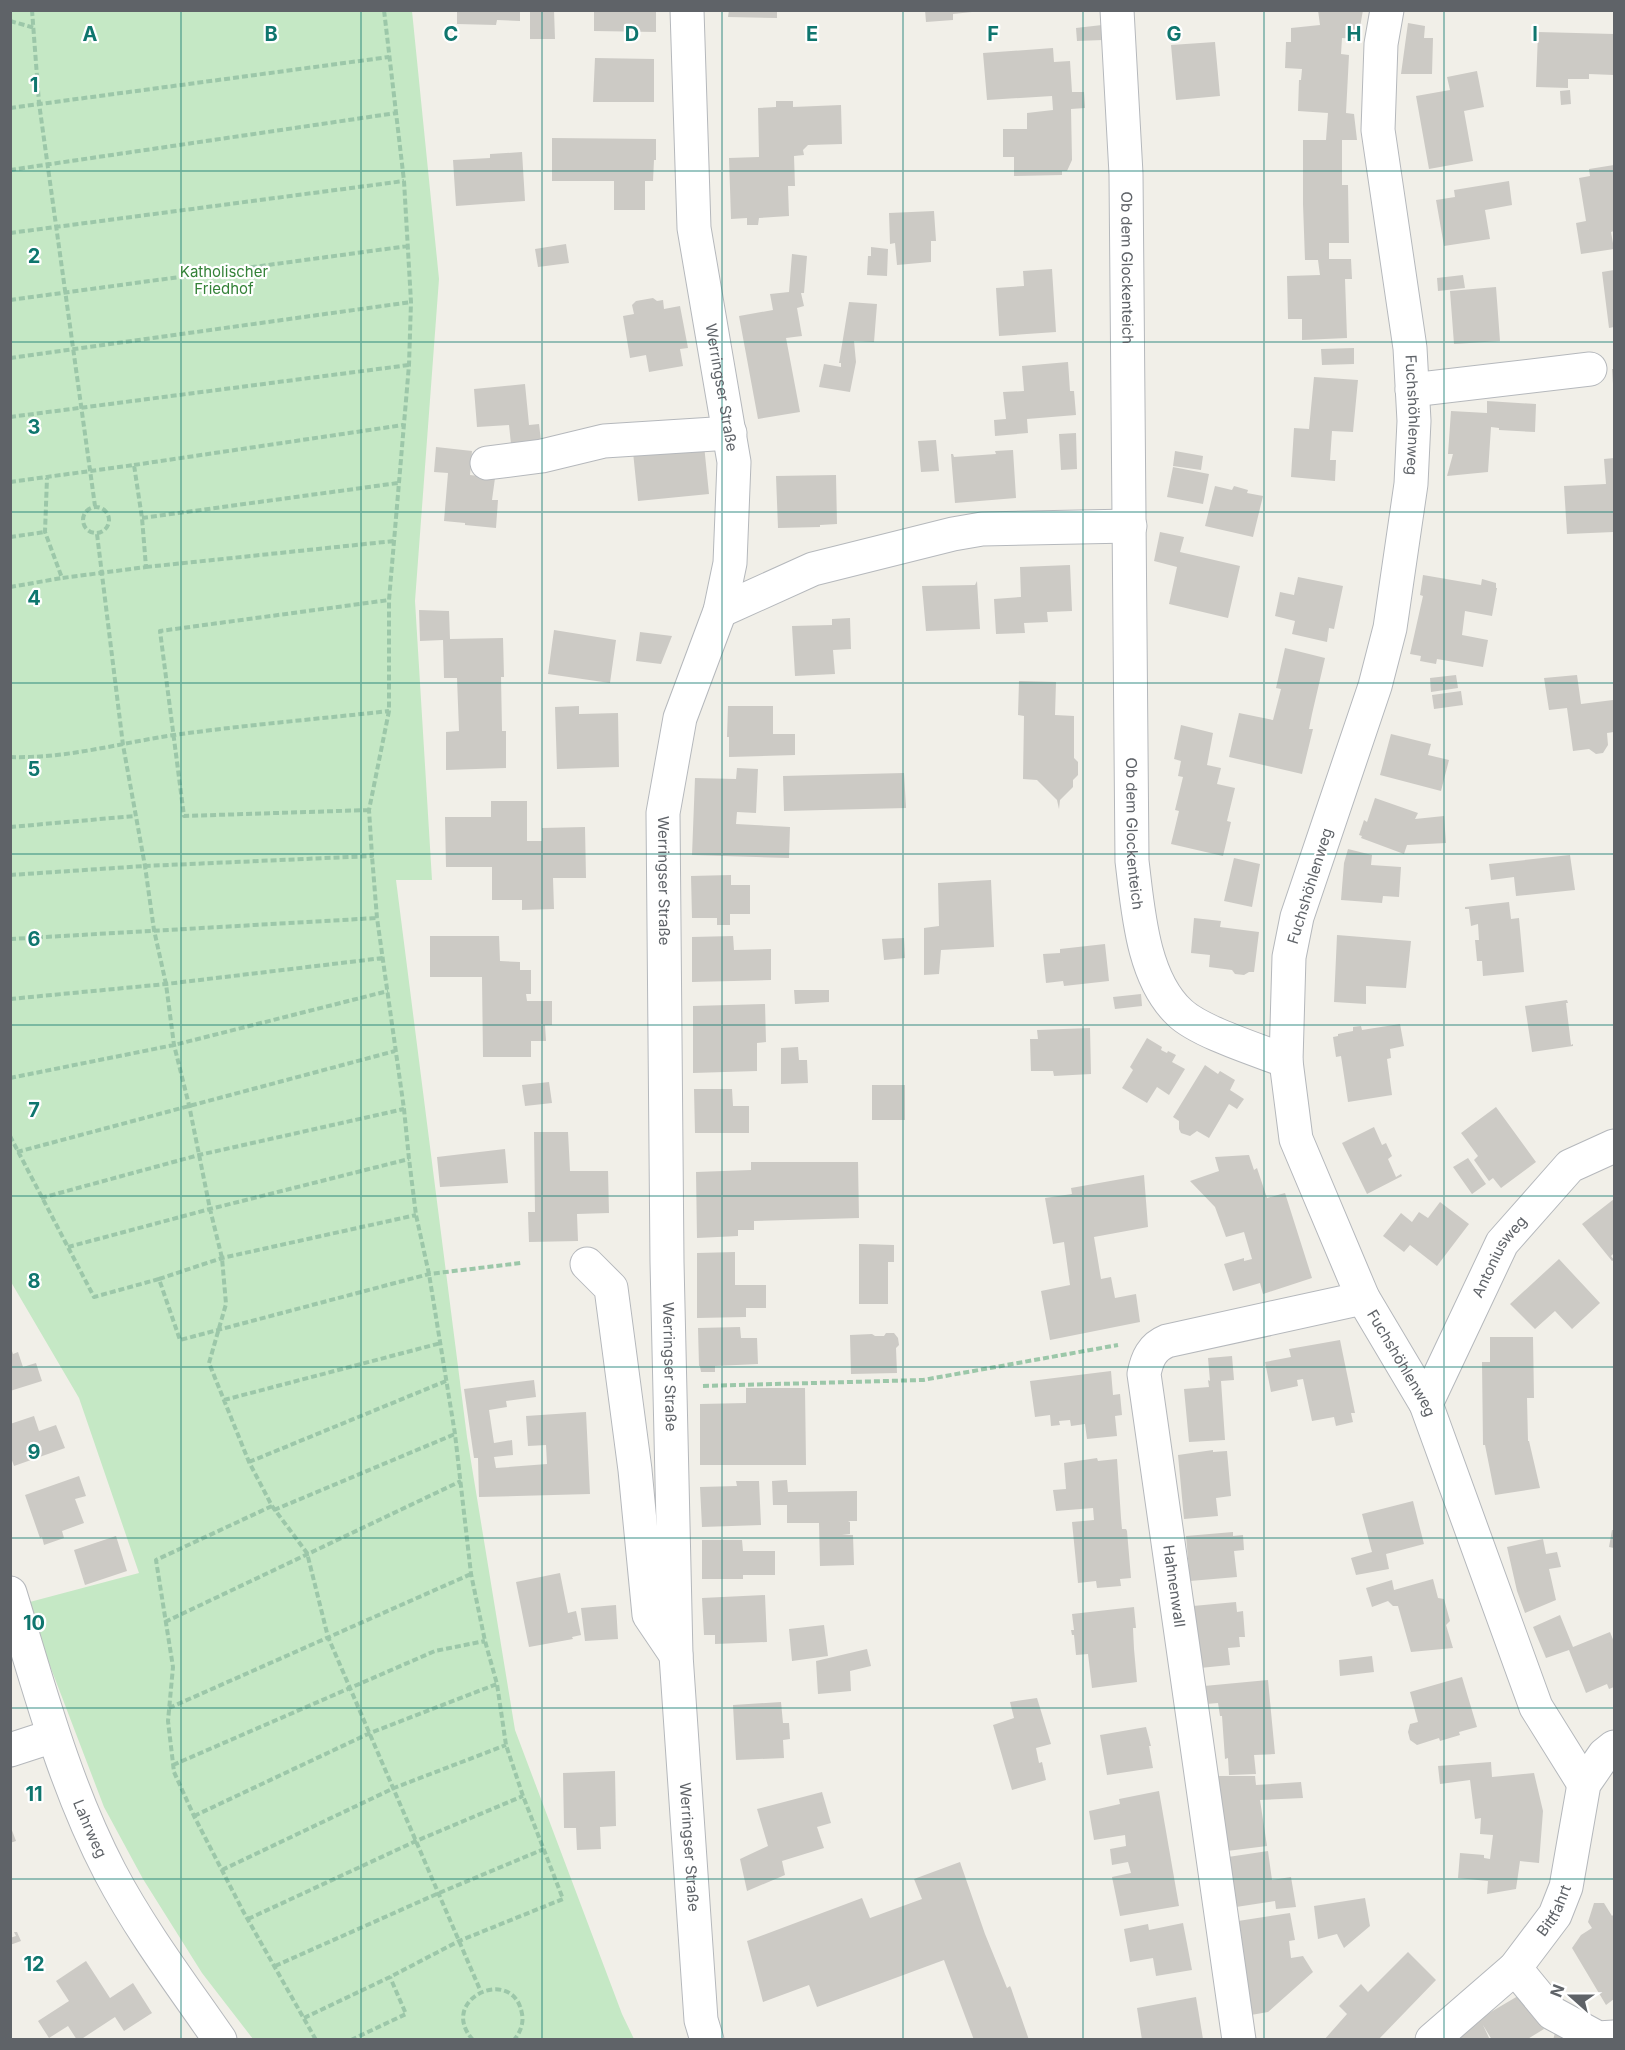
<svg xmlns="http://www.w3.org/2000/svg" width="1625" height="2050" font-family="Inter,sans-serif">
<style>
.green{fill:#c5e8c5}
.building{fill:#cccac5}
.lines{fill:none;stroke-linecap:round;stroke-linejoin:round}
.minor-casing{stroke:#b5b8bc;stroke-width:35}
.path{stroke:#9cc7a9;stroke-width:4;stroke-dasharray:6 3;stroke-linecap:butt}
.minor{stroke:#fff;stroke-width:33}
.grid{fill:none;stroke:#0f766e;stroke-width:1.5;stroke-opacity:0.55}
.labels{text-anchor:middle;stroke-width:4.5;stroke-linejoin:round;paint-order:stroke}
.street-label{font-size:15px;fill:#5f6368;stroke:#fff}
.park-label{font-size:15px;fill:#348238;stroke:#fff}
.grid-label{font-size:20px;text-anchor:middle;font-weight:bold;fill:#0f766e;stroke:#fff;stroke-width:4.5;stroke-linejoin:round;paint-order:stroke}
</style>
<rect width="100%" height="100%" fill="#f1efe8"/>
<path class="green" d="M10,11H412L439,279L415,601L432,880H396L467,1437L515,1730L622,2014L634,2039H253L202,1973L143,1879L104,1807L26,1603L139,1573L79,1398L11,1282Z"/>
<path class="building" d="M457,10H520V21L497,20L496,25L457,24Z
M530,10H554L555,39H530Z
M594,10H656V32L594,31Z
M729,10H777V18L728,17Z
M925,10H972V12L953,14V20L926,22Z
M1318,10H1363L1358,39L1342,38L1341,54L1349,55L1346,113L1354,114L1357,140H1342V185H1348L1349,243H1329V259H1351L1352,279H1345L1347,338L1302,340V319H1288L1287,276L1320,275L1318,260H1305L1303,204V140H1326L1328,113L1298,111L1299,80H1301L1302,69L1285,68L1286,42H1291V28L1320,25Z
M1408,23L1425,26L1424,38H1433L1432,74H1401Z
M1102,25L1103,40L1077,41L1076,28Z
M1538,32L1614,34V75L1589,74V79H1568V88L1536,87Z
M1215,42L1220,96L1176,100L1171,45Z
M1053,48L1054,62L1070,61L1072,92H1084L1085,108L1071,109L1072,160L1067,171H1062V175L1014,176V157H1003V129H1027V113L1053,110L1052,96L987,100L983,53Z
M595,58L654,59V102H593Z
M1477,71L1484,107L1464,111L1473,161L1429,169L1416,96L1450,90L1447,77Z
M1570,90L1571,104L1561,105L1560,91Z
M776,101H793V107L841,105L842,144L808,145L803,150L804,155L794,156L795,186H788L789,216L759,218L758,225H747V218L731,219L729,158L759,157L758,108L776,107Z
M552,138L656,139V160H654L653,181H645V210H614V181H552Z
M522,152L525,201L456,206L453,160L490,158V154Z
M1614,165V231L1611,232L1614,249L1581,254L1576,223L1586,221L1579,178L1590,176L1589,169Z
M1509,181L1512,205L1485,210L1490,239L1444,246L1436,200L1455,197L1454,190Z
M934,211L936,241H931V262L897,265L895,243L890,244L889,213Z
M566,244L569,263L538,267L535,249Z
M871,247L888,249L887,276L867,275L868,256H871Z
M792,254L807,256L804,293H801L804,306L797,308L802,336L786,338L800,412L758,419L739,316L773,310L770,294L789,292Z
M1052,269L1056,332L999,336L996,288L1024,286L1023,271Z
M1614,270V327L1609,328L1602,272Z
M1463,275L1465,288L1438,291L1437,278Z
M1496,287L1500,341L1454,344L1450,291Z
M653,298L657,301L663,300L664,309L680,306L688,348L680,349L683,366L649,372L646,355L630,358L623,316L634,314L632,305L636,301Z
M849,302L877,304L874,342L854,341L856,362L850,392L819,387L824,364L841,367V363H839Z
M1354,348V364L1322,365L1321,349Z
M1068,362L1070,391H1074L1076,415L1027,419L1028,433L995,436L994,420L1006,419L1003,392L1024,391L1022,366Z
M1612,369H1614V384H1613Z
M1314,377L1358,380L1353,432L1332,431L1330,460H1336L1335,481L1291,477L1294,428L1309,429Z
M525,384L529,425L539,424L541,441L511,444L509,425L477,427L474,389Z
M1487,401L1536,404L1535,432L1499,430V428L1491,427L1488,472L1447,476L1453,454H1448L1451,411L1487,413Z
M1076,433L1077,469L1061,470L1059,434Z
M936,440L939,471L921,472L918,441Z
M704,445L709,494L638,501L633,452Z
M436,447L472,451L470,475L495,478L492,500H498L496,528L465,525V523L444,521L448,473L434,472Z
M1013,450L1016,498L955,503L951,454H953L954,457L996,454L995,451Z
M1175,451L1203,456L1201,470L1173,466Z
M1614,458V532L1567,534L1564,486L1606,484L1604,459Z
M1173,467L1209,474L1203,504L1167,497Z
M836,475L837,524L820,525V527L778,528L776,476Z
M1215,486L1232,490L1234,486L1248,490L1247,493L1263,496L1253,537L1205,526Z
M1160,532L1184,537L1180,552L1240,566L1228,618L1169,604L1177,567L1154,561Z
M1070,565L1072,611L1047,612L1048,622L1024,623L1025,633L996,634L994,599L1021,597L1020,567Z
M1423,575L1481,585L1482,579L1496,583V588H1497L1492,616L1465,611L1462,635L1488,640L1483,667L1437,659L1436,664L1420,661L1421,656L1410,654L1423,596L1420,595Z
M1298,577L1343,586L1334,629L1329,628L1327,642L1292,634L1295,621L1275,616L1280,592L1294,595Z
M977,581L980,629L926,631L922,586L975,585Z
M419,610L449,611L450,639L503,638L504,677H501L502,731H506V768L446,770V732L459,731L457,678H444L443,640L420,641Z
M850,618L851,649L833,650L835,674L795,676L792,626L832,625V619Z
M554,630L616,640L610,683L548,674Z
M640,632L672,636L661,664L636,661Z
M1285,648L1325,658L1312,714L1309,729H1313L1302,774L1229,757L1239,713L1273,720L1281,689L1276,688Z
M1456,675L1458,688L1431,692L1430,678Z
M1577,675L1581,704L1613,700L1614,732L1607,733L1608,745L1603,753L1596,754L1589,749L1573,751L1567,708L1549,710L1544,678Z
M1019,681L1056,682L1055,715L1074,716V758L1078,762V775L1073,780V787L1060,800L1059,809L1057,800L1037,780L1023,779L1024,716L1018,715Z
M1461,691L1463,705L1434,709L1432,695Z
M579,706V714L618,713L619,767L557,769L555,707Z
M728,706H773V734H795V755L729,757V737H727Z
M1181,725L1213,733L1207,765L1221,768L1217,784L1235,788L1227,821L1231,822L1223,856L1171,844L1179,811L1175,810L1183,777L1178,776L1181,761L1174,759Z
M1391,734L1431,744L1428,755L1449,760L1441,791L1380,775Z
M737,768L758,769L756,813L737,812L736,824L790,827L789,858L692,855L695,778L736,779Z
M904,773L906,808L784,811L783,776Z
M1375,798L1418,813L1415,819L1444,816L1446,843L1407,845L1404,854L1361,838L1362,836L1359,835L1364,820L1367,822Z
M491,801H527V841H542V828L585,827L586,878H553L554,909L522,910V900H492V867H446L445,817H491Z
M1348,849L1372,855L1371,865L1401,867L1399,897L1383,896L1382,903L1341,900L1344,863Z
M1570,855L1575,890L1516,896L1514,877L1491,880L1489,864Z
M1234,858L1260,864L1252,907L1224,901Z
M731,875V885H750V914H730V925H717V918H692L691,876Z
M991,880L994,947L941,950L939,974L924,975V928L939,926L938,883Z
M1509,902L1511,919L1519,918L1524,972L1483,976L1482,961H1477L1475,940H1479L1478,924L1471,926L1469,909H1465V907Z
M1194,918L1221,921L1220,927L1259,932L1254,972H1249L1244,975L1235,974L1232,970L1209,967L1210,955L1191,953Z
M1337,935L1411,941L1406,988L1366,986V1004L1334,1002Z
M430,936H499L500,961L520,962V970H531V994H526L527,1001H552V1025H545L546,1041H531V1057H483L482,977H430Z
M733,936L734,950L771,949V980L692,982V937Z
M904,938L905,958L884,960L882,939Z
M1105,944L1109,981L1064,986L1063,981L1046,983L1043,954L1060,953V949Z
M794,990H829V1002L795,1004Z
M1141,994L1142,1006L1115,1009L1113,997Z
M1567,1000L1568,1003H1566L1571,1045L1573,1044V1046L1532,1052L1525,1006Z
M765,1004L766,1042L757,1043V1071L693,1073V1006Z
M1400,1024L1404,1046L1390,1049L1391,1058L1387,1059L1392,1095L1348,1102L1341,1056L1336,1057L1333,1037L1338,1036V1034L1353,1031V1027L1361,1026L1362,1030Z
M1090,1028L1091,1074L1054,1076L1053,1071H1031L1030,1039H1038L1037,1030Z
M1147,1038L1162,1047L1161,1050L1167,1053L1168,1051L1176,1055L1172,1062L1185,1069L1169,1095L1157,1087L1147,1103L1122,1088L1133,1070L1130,1067Z
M798,1047L799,1060H807L808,1083L781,1084V1048Z
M1205,1065L1218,1074L1220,1071L1235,1080L1230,1090L1244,1099L1237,1109L1229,1104L1209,1138L1197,1131L1190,1136L1181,1133L1179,1129V1121L1173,1117Z
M549,1082L552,1103L525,1106L522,1085Z
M872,1085H905V1120H872Z
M694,1089H732L733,1106H749V1133H695Z
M1496,1107L1536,1162L1501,1188L1493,1178L1489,1181L1474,1160L1478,1156L1461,1133Z
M1374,1127L1382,1145L1386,1143L1392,1156L1388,1159L1396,1177L1401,1174L1402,1176L1367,1194L1342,1143Z
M534,1132H568L570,1171H608L609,1213L577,1214L578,1241L529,1242L528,1212H535Z
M505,1149L508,1183L440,1187L437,1157Z
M1249,1155L1254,1170L1257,1168L1267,1198L1285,1193L1312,1278L1263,1294L1260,1283L1233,1291L1224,1264L1244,1258V1261L1252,1259L1244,1232L1226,1237L1215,1207L1190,1181L1219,1171L1215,1157Z
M1468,1158L1486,1184L1472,1194L1453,1167Z
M751,1162H858L859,1218L754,1221V1230H738V1236L697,1238L696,1172L751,1170Z
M1144,1175L1148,1227L1094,1237L1101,1279L1111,1277L1115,1298L1136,1294L1140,1322L1050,1340L1041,1291L1070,1285L1064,1242L1053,1244L1045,1198L1072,1194L1071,1188Z
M1614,1199V1253L1611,1256L1614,1260L1612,1261L1582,1224Z
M1440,1202L1469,1224L1437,1266L1410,1245L1404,1252L1383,1236L1401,1213L1412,1222L1419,1212L1428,1218Z
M859,1244L894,1245V1262H888V1304H859Z
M735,1252V1285H766V1308H746V1317L697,1318V1253Z
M1559,1259L1600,1303L1572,1329L1555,1311L1535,1329L1510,1304Z
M740,1327L741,1338H757L758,1364L715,1366V1372H701L700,1366H699L698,1328Z
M886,1333H894L898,1338L899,1345L896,1348L897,1373L851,1374L850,1335L872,1334L875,1336H884Z
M1490,1337H1533L1534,1398H1527L1528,1441H1529L1540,1488L1495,1495L1485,1445H1483L1482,1362H1490Z
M1340,1340L1355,1413H1351L1353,1422L1336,1426L1334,1417L1312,1421L1303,1379L1297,1380L1298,1386L1271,1392L1265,1362L1291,1357L1289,1349Z
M11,1348L13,1354L18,1352L23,1367L36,1363L42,1381L10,1391Z
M1232,1356L1234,1380L1221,1381L1225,1440L1189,1442L1184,1389L1209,1387L1208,1380L1210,1381L1208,1358Z
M1111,1371L1113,1395L1120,1394L1122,1415L1115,1416L1117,1436L1087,1439L1085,1424L1071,1426L1070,1420L1059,1421L1060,1425L1051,1426L1050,1415L1035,1417L1030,1381Z
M534,1380L536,1397L506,1401L507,1407L489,1410L494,1443L512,1440L513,1455L494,1457L496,1468L547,1464L546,1445L528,1446L526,1416L586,1412L590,1494L479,1497L478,1458H474L464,1389Z
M746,1388H805L806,1465H700V1404L746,1403Z
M34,1416L39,1431L56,1425L65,1448L14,1466L10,1455V1424Z
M1213,1450V1452L1227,1451L1231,1496L1216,1498L1218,1516L1184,1519L1178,1455Z
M1097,1458L1098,1461L1117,1459L1121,1518L1122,1529H1126L1127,1531L1131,1578L1120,1579L1121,1586L1097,1588L1096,1581L1078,1583L1072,1522L1094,1520L1093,1508L1056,1511L1053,1490L1066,1489L1064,1463Z
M79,1476L86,1496L75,1499L84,1523L62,1531L64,1538L44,1545L42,1537L40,1538L25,1495Z
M787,1480L788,1492L857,1491V1521H848L850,1522V1534L842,1535H853L854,1565L820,1566L819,1523H787V1505H773L772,1481Z
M736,1481H759L761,1525L702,1527L700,1487L737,1486Z
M1413,1501L1424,1544L1386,1554L1389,1569L1356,1575L1351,1558L1372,1552L1362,1514Z
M1612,1530H1614V1548L1609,1547Z
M1233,1532V1536L1243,1535L1244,1550L1234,1551L1237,1577L1190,1581L1186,1536Z
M116,1536L127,1571L85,1585L74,1550Z
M1543,1539L1546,1554L1557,1552L1561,1567L1549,1569L1556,1600L1525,1613L1517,1591L1507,1547Z
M702,1540H742L743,1551H775V1575H743V1579H702Z
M560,1573L568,1613L576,1611L581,1635L572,1637L573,1639L529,1647L516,1582Z
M1433,1579L1438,1598L1444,1599L1450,1621L1446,1625L1453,1648L1411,1652L1398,1606H1393L1388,1601L1372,1607L1366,1588L1392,1580L1394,1590Z
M765,1595L767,1642L715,1644V1635H704L702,1598Z
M1236,1602L1237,1612L1243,1611L1245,1637H1239L1240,1647L1228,1648L1230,1665L1200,1668L1193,1606Z
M616,1605L618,1639L585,1641L581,1608Z
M1134,1607L1136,1628H1133L1134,1649L1137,1682L1092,1688L1088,1654L1076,1655L1074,1635H1072L1071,1630H1074L1072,1614Z
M1560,1615L1573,1647L1610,1632L1614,1642V1687L1609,1689L1607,1684L1586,1693L1569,1650L1546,1658L1533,1627Z
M824,1625L828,1656L792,1661L789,1629Z
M867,1649L871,1666L850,1671L851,1691L818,1694L816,1661Z
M1372,1656L1374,1672L1340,1676L1339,1660Z
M1462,1677L1477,1727L1459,1732L1460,1735L1440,1741L1439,1738L1417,1745L1410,1740L1408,1732L1410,1724L1418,1722L1410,1692Z
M1268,1680L1275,1754L1254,1755L1256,1774L1229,1775L1228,1758L1225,1759L1222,1716H1220L1218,1703L1206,1704L1204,1686Z
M1037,1698L1051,1744L1036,1748L1039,1763L1042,1762L1046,1780L1012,1790L993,1725L1014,1718L1010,1702Z
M781,1702L783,1723H789L790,1739L783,1740L784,1758L736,1760L733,1705Z
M1146,1727L1151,1746H1149L1153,1768L1107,1775L1100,1735Z
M1491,1762L1492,1777L1534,1773L1543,1811L1539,1863L1520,1861L1516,1889L1487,1894L1488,1881L1458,1878L1460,1853L1484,1855V1858L1490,1859L1493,1835L1480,1834L1481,1818L1475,1819L1470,1780L1440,1784L1438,1766Z
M615,1771L616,1826L600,1827L601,1849L577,1850L576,1828H564L563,1773Z
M1216,1776H1255L1256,1785L1301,1782L1303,1798L1260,1800L1267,1846L1227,1851Z
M1159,1791L1179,1906L1120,1916L1112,1877L1131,1873L1128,1862L1112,1865L1110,1849L1126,1846L1125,1835L1094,1840L1089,1811L1120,1804L1119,1799Z
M822,1792L831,1823L817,1827L824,1848L782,1861L785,1875L747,1891L740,1859L768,1846L757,1809Z
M10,1825L16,1841L10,1843Z
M1268,1851L1272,1880L1291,1877L1296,1907L1276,1909L1275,1901L1236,1907L1228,1857Z
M960,1862L985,1934L1007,1988L1010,1986L1011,1988L1029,2040H974L944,1960L817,2007L809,1985L763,2002L747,1941L862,1898L870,1918L922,1899L914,1879Z
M1365,1898L1370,1926L1344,1948L1337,1934L1318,1939L1314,1906Z
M1594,1903H1604L1612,1916L1614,1914V1999L1606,2005L1572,1948L1581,1935L1592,1928L1588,1922Z
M1290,1913L1295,1940L1289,1941L1291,1958L1303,1956L1313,1972L1268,2012L1251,2015L1238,1921Z
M1183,1923L1192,1970L1156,1976L1153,1958L1130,1962L1124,1929L1148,1924L1149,1930Z
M14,1932H17L21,1941L10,1945V1938L16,1936Z
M1408,1952L1436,1980L1378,2040H1324L1347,2014L1339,2006L1361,1984L1368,1992Z
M86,1961L110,1998L133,1983L152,2013L124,2031L115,2017L80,2040H77L68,2026L49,2038L38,2021L69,2001L56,1981Z
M1523,1993L1544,2029L1526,2040H1492L1483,2025L1490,2040H1456L1480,2021L1479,2019Z
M1196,1997L1203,2039L1142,2040L1137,2008Z
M1555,2033L1572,2040H1553Z"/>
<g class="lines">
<g class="minor-casing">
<g id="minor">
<path id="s1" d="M687,10L694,228L734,462L730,563L720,611L680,718L663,813L667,1262L676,1655L701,2020L707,2040"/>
<path id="s2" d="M1117,10L1126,174L1132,861C1138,909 1142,978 1180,1013C1200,1032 1258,1050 1286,1061"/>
<path id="s3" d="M1387,10L1381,44L1378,130L1410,348L1414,421L1411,484L1390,628L1375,686L1297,917L1289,957L1286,1061L1296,1139L1363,1298L1426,1404L1536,1707L1584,1784"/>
<path d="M1412,390L1590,369"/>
<path d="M487,463L542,456L604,441L730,433"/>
<path d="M720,611L813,569L953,534L982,529L1130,526"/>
<path d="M587,1264L611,1288L635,1470L649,1615L676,1655"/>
<path id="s4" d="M1426,1404L1502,1243L1570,1166L1614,1146"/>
<path id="s5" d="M10,1593C39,1687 64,1784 110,1872C141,1931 182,1985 220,2040"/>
<path d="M10,1750L53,1736"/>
<path d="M1515,1968L1552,2013L1598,2038L1614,2037"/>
<path d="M1239,2040L1144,1374C1147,1359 1152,1347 1167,1341L1363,1298"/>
<path id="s6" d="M1432,2040L1515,1968L1555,1915L1566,1887L1584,1784L1604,1755L1614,1747"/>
</g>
</g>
<path class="path" d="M32,10L39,103L95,506
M10,21L35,28
M10,108L389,57
M10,170L396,113
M10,233L404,181
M10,300L408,246
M10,358L411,302
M10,417L409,365
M134,465L403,425
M10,482L134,465L142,518L146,567L62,578L45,532L47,478
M83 520a13 13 0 1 1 26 0a13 13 0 1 1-26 0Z
M142,518L398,483
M97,534L123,745L145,866L154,930L166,984L174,1045L189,1105L210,1209L222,1258L226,1304L209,1363L249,1462L272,1506L307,1553L328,1637L481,1992
M10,537L45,532
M146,567L394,541
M10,587L62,578
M10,757C66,759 120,743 174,735C245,725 318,719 389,711
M369,810L184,816L160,631L389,600
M10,827L135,816
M10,875L145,866L372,856L369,810L389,711V600L409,365L411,302L404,181L384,10
M10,939L377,918
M10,999L166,984L383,958
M10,1078L174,1045L388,991
M10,1136L94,1297L159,1279L180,1340L429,1274L521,1263
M17,1152L395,1051
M41,1198L199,1155L404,1109
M68,1247L210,1209L409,1159
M159,1279L222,1258L416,1215
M703,1386L923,1380L1118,1345
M224,1400L441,1343
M249,1462L446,1381
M272,1506L156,1560L173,1667L168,1721L174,1772L194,1816L243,1911L316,2040
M274,1510L455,1434
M165,1622L461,1481
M169,1708L471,1574
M173,1765L435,1651L485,1641
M194,1816L370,1733L497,1684
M222,1870L394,1788L506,1745
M248,1919L416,1841L523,1796
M275,1966L439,1893L544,1849
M304,2018L390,1977L459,1941L563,1899L523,1796L506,1745L497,1684L485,1641L471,1574L455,1434L429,1274L416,1215L409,1159L404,1109L377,918L372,856
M351,2040L406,2014L390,1977
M473,2040C436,1999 514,1964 522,2014C524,2023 520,2033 514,2040"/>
<use href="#minor" class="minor"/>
</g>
<path class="grid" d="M181,10V2040M361,10V2040M542,10V2040M722,10V2040M903,10V2040M1083,10V2040M1264,10V2040M1444,10V2040M10,171H1614M10,342H1614M10,512H1614M10,683H1614M10,854H1614M10,1025H1614M10,1196H1614M10,1367H1614M10,1538H1614M10,1708H1614M10,1879H1614"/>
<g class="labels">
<g class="street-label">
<text dy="5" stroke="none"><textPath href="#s2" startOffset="258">Ob dem Glockenteich</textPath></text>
<text dy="5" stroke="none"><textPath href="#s1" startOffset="380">Werringser Straße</textPath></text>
<text dy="5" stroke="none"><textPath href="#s3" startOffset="408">Fuchshöhlenweg</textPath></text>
<text dy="5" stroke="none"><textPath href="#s2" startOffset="824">Ob dem Glockenteich</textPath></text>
<text dy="5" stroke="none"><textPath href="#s1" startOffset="884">Werringser Straße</textPath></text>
<text transform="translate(1310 886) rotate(-73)" y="5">Fuchshöhlenweg</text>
<text dy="5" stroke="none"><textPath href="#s4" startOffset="165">Antoniusweg</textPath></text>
<text dy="5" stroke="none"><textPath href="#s3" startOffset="1398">Fuchshöhlenweg</textPath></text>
<text dy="5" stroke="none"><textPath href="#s1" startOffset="1370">Werringser Straße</textPath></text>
<text transform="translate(1174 1586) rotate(82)" y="5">Hahnenwall</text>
<text dy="5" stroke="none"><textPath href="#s5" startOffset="249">Lahrweg</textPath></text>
<text dy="5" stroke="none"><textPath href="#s1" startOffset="1851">Werringser Straße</textPath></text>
<text dy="5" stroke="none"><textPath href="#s6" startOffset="180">Bittfahrt</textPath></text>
</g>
<g class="park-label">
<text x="224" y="277">Katholischer<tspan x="224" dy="17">Friedhof</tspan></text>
</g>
</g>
<g class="grid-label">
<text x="90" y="41">A</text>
<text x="271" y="41">B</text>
<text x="451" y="41">C</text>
<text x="632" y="41">D</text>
<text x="812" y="41">E</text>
<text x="993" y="41">F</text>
<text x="1174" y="41">G</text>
<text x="1354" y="41">H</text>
<text x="1535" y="41">I</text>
<text x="34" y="92">1</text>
<text x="34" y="263">2</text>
<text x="34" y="434">3</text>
<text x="34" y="605">4</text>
<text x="34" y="776">5</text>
<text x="34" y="946">6</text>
<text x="34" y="1117">7</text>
<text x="34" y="1288">8</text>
<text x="34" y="1459">9</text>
<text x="34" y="1630">10</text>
<text x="34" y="1801">11</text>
<text x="34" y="1971">12</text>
</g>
<rect width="1625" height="2050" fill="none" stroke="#5f6368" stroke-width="24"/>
<g transform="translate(1571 1996) rotate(291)" stroke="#ffffff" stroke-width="4.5" paint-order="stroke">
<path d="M0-4.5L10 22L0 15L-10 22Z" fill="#5f6368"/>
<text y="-9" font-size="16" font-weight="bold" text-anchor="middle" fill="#5f6368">N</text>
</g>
</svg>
